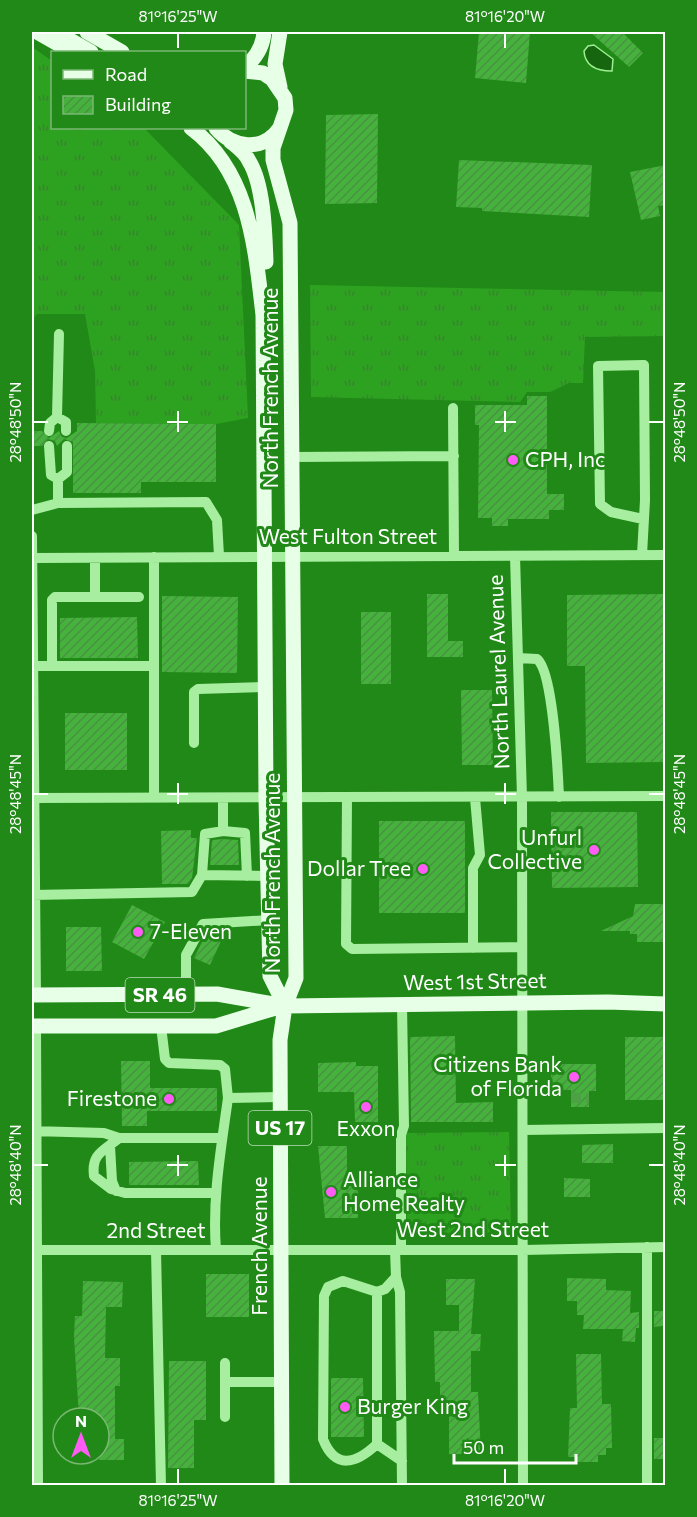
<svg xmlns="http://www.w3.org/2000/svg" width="697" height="1517" font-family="Commissioner,sans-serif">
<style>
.grass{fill:url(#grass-tufts)}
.water{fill:#16660f;stroke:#9df092;stroke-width:1.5}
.building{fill:url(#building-hatch)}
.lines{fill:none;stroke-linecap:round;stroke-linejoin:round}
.minor-tunnel{stroke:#4da145;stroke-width:10;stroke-dasharray:10 5;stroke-linecap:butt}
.minor{stroke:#a7eea0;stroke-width:10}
.major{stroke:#e7ffe6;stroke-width:15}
.ticks{fill:none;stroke:#fff;stroke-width:2}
.poi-dot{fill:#ff5cf5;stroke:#218917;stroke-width:2}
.labels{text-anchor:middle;stroke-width:6;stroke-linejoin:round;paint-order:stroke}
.shield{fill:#218917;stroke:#bcdcb9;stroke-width:1.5}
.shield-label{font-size:20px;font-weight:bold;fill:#fff}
.street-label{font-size:21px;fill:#fff;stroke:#218917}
.poi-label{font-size:21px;fill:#fff;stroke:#218917;text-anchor:start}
.neatline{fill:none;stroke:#fff;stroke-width:2}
.ticks-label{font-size:15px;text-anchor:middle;fill:#fff}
</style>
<defs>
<pattern id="grass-tufts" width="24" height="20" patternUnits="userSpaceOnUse" patternTransform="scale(1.5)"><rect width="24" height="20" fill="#2da220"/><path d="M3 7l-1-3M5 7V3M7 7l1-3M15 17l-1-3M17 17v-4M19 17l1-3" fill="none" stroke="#38842f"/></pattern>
<pattern id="building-hatch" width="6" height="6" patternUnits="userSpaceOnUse" patternTransform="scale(1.5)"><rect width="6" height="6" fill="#46b13c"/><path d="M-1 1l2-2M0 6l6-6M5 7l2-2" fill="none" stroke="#489341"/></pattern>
</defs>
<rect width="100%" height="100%" fill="#218917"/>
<path class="grass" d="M32,47L52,61V128H144L239,225L248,418L216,424L96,423L95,371L85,314H37L32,320Z
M310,285L665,292V336L585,337L583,383H569L550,392H527L520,402L311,397Z
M509,1132L511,1233L407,1234L406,1133Z"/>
<path class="water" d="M594,45L613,59L612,71C598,71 585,67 584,51L588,46Z"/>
<path class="building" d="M479,32H530L526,83L475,78Z
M590,32H622L643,53L629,67Z
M378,114L377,203L325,204L326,115Z
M459,160L592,165L589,217L482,211V208L456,207Z
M666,165V205L658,206L660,216L641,220L630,172Z
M527,396H547V494H564V510H549V519H508V526H492V518H478L479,425H475V405H527Z
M77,423L216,424V482H141V493H73V442L64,439L57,446L55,441L48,439L42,446H32V431H42L49,438L59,431L62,437L67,438L77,431Z
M427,594H448V641H463V657H427Z
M666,594V762L586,763L585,666H567V595Z
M162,596L238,597L237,673L162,672Z
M361,612H391V684H361Z
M137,617L138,658H60V618Z
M461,690H492L493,765H462Z
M65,713H127V770H65Z
M551,812H637L638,887L552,888Z
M379,821H465V913H379Z
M191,830V838H197L192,878L188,884H162L161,831Z
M223,839L238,840L239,865H210L212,840Z
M635,904H666V942H637V934H630V931H601L633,916Z
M132,905L165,922L144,959L112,942Z
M66,927H101L102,971H66Z
M206,934L221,941L210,965L194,958Z
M455,1036L456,1103L493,1102V1122H411L410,1037Z
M625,1037H666V1100H625Z
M121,1061H150V1088H217V1111H147V1126H122Z
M356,1062V1066H378V1122H355L354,1092H318V1063Z
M551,1064H596V1091H589V1107H571V1090H551Z
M613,1144V1163H582V1145Z
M318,1146H347V1186H358V1218H325Z
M198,1161L199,1185H129V1162Z
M564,1178L590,1179V1197H564Z
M206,1274H249V1317H206Z
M567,1278L606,1279V1290L631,1291L630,1313L639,1312V1328H636L635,1342L622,1341L623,1329H583L584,1315H577V1301H567Z
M446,1279H475L471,1334H481L480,1351H471V1392H478L481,1454H449V1413H440V1382H435L434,1331H459V1305H446Z
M83,1281L123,1282L122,1307H106L105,1358H120V1386H115V1439H124V1460H99V1418H79L74,1337L75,1316H82Z
M654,1311H663V1326L654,1327Z
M576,1354H601L602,1404H611L612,1448H606V1455H598V1462H575V1457H568L570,1408H577Z
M169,1361H206V1420H194V1468H168Z
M331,1378H363L364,1437H331Z
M654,1438H666V1459H654Z"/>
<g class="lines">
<path class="minor-tunnel" d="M571,1098H589"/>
<path class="minor" d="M453,408L454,556
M57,417L59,334
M49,431L50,423L57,417L66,422V431
M49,446L51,475L58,479L67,472V446
M292,457L454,456
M58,479V503
M32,510L58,503L206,502L217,520L219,556
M32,536L36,995
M642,555L645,500L644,365L598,366L600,504L611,512L643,519
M515,556L522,798L523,1486
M32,558L666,555
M95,558V597H139
M518,658L537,659C553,671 558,774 559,797
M33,666H154
M52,666V600L55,597H95
M194,743V692L198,689L266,687
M32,798L666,796
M154,798V557
M347,798L346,944L352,949L522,947
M223,831V798
M202,875L267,876
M32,895L192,892L202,875L205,834L223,831L245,833L247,876
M473,948V868L480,855L475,798
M186,994V955L203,924L269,920
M36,1026L38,1486
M161,1026L165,1059L169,1063L220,1065L225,1069L228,1098
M523,1130L666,1128
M32,1131L104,1133L119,1138H221
M119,1138C104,1151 91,1153 94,1176L111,1189L125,1193H216
M110,1146L112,1181L116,1191
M32,1250H523L666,1247
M156,1250L161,1486
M216,1250C212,1199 221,1149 228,1098L280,1097
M395,1250L396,1277L400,1292L402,1486
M401,1250V1135L404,1126L402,1005
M377,1292V1444
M225,1382H281
M225,1417V1363
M377,1444C356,1464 335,1470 323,1439L324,1296L328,1287L343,1281L377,1292L385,1289L396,1277
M377,1444L402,1461
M647,1486V1247"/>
<path class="major" d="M37,32L72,52
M87,32L122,52
M63,36L91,52
M244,68C256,58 263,47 264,32
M244,71L263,73L272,79L285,98L286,110L273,148V160L290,223L296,978L285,1006L280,1040L282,1486
M280,87L275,64L280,32
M191,128C250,172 255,248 263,315L266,799L270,976L285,1006
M216,128C232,148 263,152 279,129
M230,141C237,147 245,152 249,161C264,185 265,234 266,262
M32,995L217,994L285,1006L608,1002L666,1004
M32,1026H216L279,1007"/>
</g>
<path class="ticks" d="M178,33V48M505,33V48M178,411V432M505,411V432M33,422H48M167,422H188M495,422H516M649,422H664M178,783V804M505,783V804M33,794H48M167,794H188M495,794H516M649,794H664M178,1155V1176M505,1155V1176M33,1165H48M167,1165H188M495,1165H516M649,1165H664M178,1469V1484M505,1469V1484"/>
<g class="poi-dot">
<circle cx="513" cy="460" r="6"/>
<circle cx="594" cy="850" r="6"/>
<circle cx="423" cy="869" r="6"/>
<circle cx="138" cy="932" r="6"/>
<circle cx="574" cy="1077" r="6"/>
<circle cx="169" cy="1099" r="6"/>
<circle cx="366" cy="1107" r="6"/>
<circle cx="331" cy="1192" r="6"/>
<circle cx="345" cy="1407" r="6"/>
</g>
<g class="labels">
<g class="shield">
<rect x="125.5" y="978" width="69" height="34" rx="4.5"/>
<rect x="248.5" y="1111" width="63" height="34" rx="4.5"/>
</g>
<g class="shield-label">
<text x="160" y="1002">SR 46</text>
<text x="280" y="1135">US 17</text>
</g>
<g class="street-label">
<text transform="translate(271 388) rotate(-90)" y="7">North French Avenue</text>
<text x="348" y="544">West Fulton Street</text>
<text transform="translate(499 672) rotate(-92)" y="7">North Laurel Avenue</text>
<text transform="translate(273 873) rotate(-90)" y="7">North French Avenue</text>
<text transform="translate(475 982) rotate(-1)" y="7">West 1st Street</text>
<text x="473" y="1237">West 2nd Street</text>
<text x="156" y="1238">2nd Street</text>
<text transform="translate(260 1246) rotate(-90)" y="7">French Avenue</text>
</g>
<g class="poi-label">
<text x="525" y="467">CPH, Inc</text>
<text x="582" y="845" text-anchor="end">Unfurl<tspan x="582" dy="24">Collective</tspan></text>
<text x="411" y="876" text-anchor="end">Dollar Tree</text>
<text x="150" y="939">7-Eleven</text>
<text x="562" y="1072" text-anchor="end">Citizens Bank<tspan x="562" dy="24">of Florida</tspan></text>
<text x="157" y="1106" text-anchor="end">Firestone</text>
<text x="366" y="1136" text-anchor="middle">Exxon</text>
<text x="343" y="1187">Alliance<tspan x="343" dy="24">Home Realty</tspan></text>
<text x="357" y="1414">Burger King</text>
</g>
</g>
<rect width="697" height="1517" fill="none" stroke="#218917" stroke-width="66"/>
<rect x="51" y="51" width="195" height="78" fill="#218917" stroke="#7ab874" stroke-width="1.5"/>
<rect x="63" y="70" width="30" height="9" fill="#e7ffe6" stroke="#7ab874" stroke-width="1.5"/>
<text x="105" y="81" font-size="18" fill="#ffffff">Road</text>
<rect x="63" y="96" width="30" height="18" fill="url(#building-hatch)" stroke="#7ab874" stroke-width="1.5"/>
<text x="105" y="111" font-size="18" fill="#ffffff">Building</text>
<g transform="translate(81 1436)"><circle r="28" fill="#218917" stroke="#7ab874" stroke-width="1.5"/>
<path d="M0-4.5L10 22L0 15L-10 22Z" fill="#ff5cf5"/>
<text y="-9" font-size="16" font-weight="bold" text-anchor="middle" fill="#ffffff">N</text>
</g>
<path d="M454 1454v9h122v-9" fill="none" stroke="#ffffff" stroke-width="3"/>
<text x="463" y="1454" font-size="18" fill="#ffffff" stroke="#218917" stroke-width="4.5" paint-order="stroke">50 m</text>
<rect x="33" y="33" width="631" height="1451" class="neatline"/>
<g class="ticks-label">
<text x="178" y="22">81°16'25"W</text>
<text x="505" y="22">81°16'20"W</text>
<text transform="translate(16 422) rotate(-90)" y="5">28°48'50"N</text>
<text transform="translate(680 422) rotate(-90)" y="5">28°48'50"N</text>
<text transform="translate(16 794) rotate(-90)" y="5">28°48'45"N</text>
<text transform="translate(680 794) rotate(-90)" y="5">28°48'45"N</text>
<text transform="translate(16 1165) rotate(-90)" y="5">28°48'40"N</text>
<text transform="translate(680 1165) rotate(-90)" y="5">28°48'40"N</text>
<text x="178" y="1506">81°16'25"W</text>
<text x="505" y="1506">81°16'20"W</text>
</g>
</svg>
